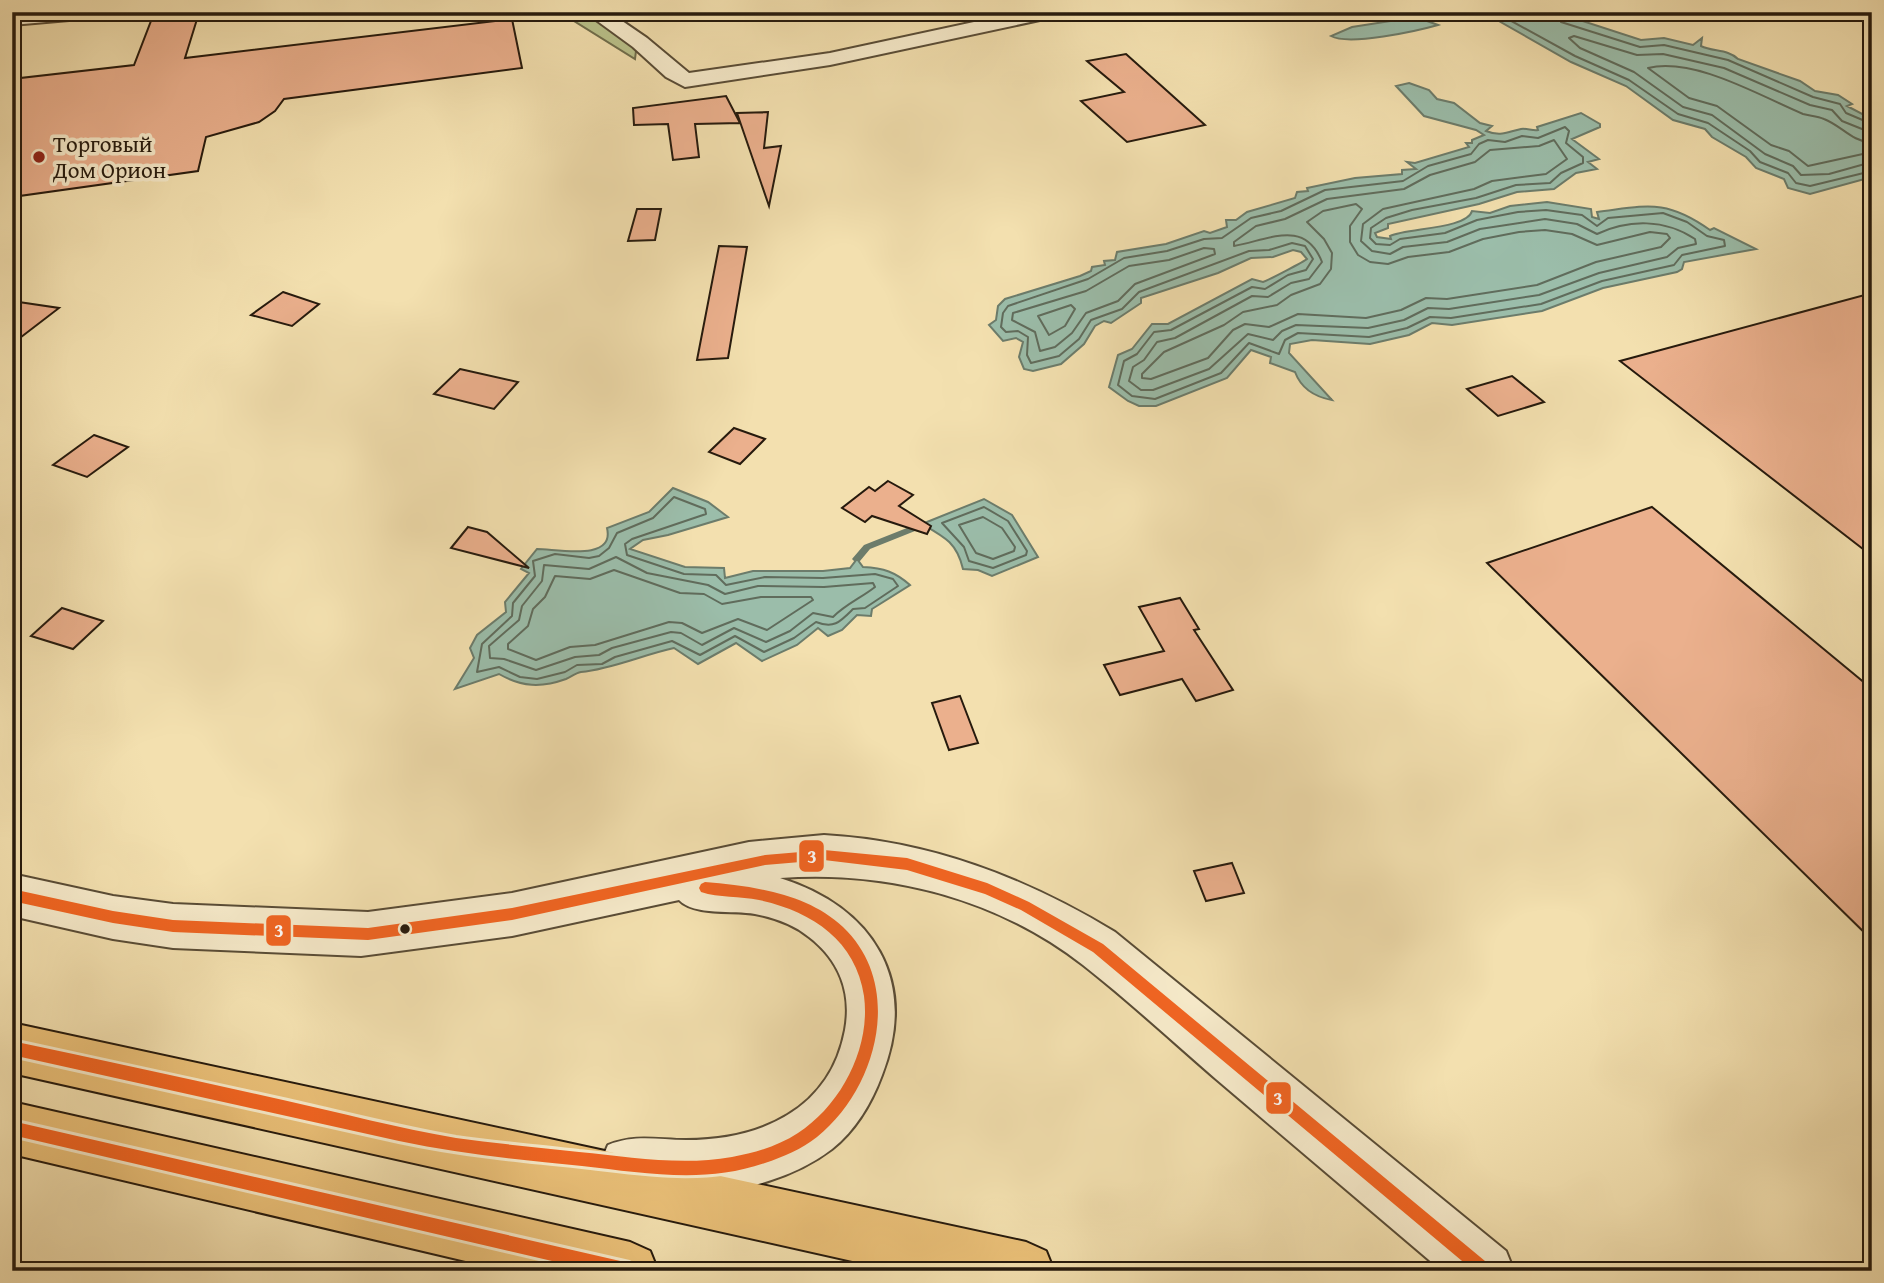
<svg xmlns="http://www.w3.org/2000/svg" width="1884" height="1283" font-family="'Gentium Book Plus',serif">
<style>
.green{fill:#bac28b;stroke:#706e4c;stroke-width:2}
.water{fill:#9bbdaa;stroke:#6c7c6b;stroke-width:2}
.lines{fill:none;stroke-linecap:round;stroke-linejoin:round}
.shore{stroke:#606c5c;stroke-width:2}
.stream{fill:#6c7c6b;fill-rule:evenodd}
.building{fill:#ebb08d;stroke:#261a0d;stroke-width:2}
.minor-casing{stroke:#594c36;stroke-width:4}
.major-casing{stroke:#261a0d;stroke-width:4}
.minor{fill:#f7ebcb;fill-rule:evenodd}
.major{fill:#eac078;fill-rule:evenodd}
.bus-1-casing{stroke:#f7ebcb;stroke-width:6}
.bus-1{fill:#f26522;fill-rule:evenodd}
.poi-dot{fill:#8f2418;stroke:#f7ebcb;stroke-width:2.5}
.bus-dot{fill:#261a0d;stroke:#f7ebcb;stroke-width:2.5}
.labels{text-anchor:middle;stroke-width:7;stroke-linejoin:round;paint-order:stroke}
.far-poi-label{font-size:23px;fill:#261a0d;stroke:#f7ebcb;text-anchor:start}
.line-badge{stroke:#f7ebcb;stroke-width:2.5}
.badge-label{font-size:19px;text-anchor:middle;font-weight:bold;fill:#fff}
</style>
<rect width="100%" height="100%" fill="#f3e0af"/>
<filter id="stains"><feTurbulence type="fractalNoise" baseFrequency=".00286" numOctaves="4"/><feColorMatrix values="0 0 0 0 .2 0 0 0 0 .09 0 0 0 0 .02 0 0 0 .5 -.17"/></filter>
<radialGradient id="worn" r=".72"><stop offset=".6" stop-color="#630" stop-opacity="0"/><stop offset="1" stop-color="#630" stop-opacity=".3"/></radialGradient>
<path class="green" d="M548,12H591L641,47L636,51L635,59L569,18Z"/>
<path class="water" d="M1483,12H1555L1641,40L1664,38L1693,45L1702,38L1701,46C1713,52 1728,49 1738,59L1800,81L1815,91L1838,95L1852,104L1847,106L1872,119V177L1810,194L1788,188L1784,179L1756,168L1746,157L1712,137L1705,129L1673,120L1626,86L1571,62Z
M1416,17L1438,25C1417,31 1349,46 1331,36L1352,27Z
M1409,83L1429,90L1437,99L1454,103L1480,123L1492,126L1486,131C1501,137 1507,132 1521,129C1526,128 1533,131 1538,130L1537,127L1581,113L1600,124V127L1572,139L1599,159L1588,162L1597,169L1576,173L1554,189L1517,192L1479,204L1388,224V228L1375,233L1377,237L1391,239L1390,236C1407,228 1467,229 1472,211L1490,213L1510,206L1547,202L1591,209L1592,217L1599,219L1597,212C1646,206 1665,198 1710,230L1714,228L1756,249L1684,262L1682,269L1677,272L1603,288L1542,311L1452,325L1432,323L1409,335L1370,344L1312,340L1290,344L1289,353L1332,400C1315,397 1301,388 1295,372L1270,363L1271,357L1251,350L1227,378L1156,406H1139L1128,401L1109,387L1118,355L1132,349L1152,324H1168L1252,279L1263,282C1267,281 1305,261 1307,259L1301,252L1293,250L1273,257L1251,258L1218,273L1141,298V303L1111,323L1104,321L1095,326L1084,344L1061,364L1033,371L1024,369L1019,357L1023,342L1016,338L1003,341L989,325L996,320L998,306L1005,299L1080,276L1091,271L1092,267L1105,265L1104,261L1115,260L1117,252L1166,244L1204,231L1210,233L1227,227L1226,220H1236L1247,212L1295,198L1297,192L1308,191L1307,188L1355,178L1402,174V170L1416,169L1407,162L1415,163L1469,147L1466,143H1472V140L1484,135L1476,130L1424,116L1396,86Z
M673,488L708,502L728,517L668,535L643,540L630,549L685,567L724,568L725,578L753,571H823L850,568L857,559L863,567C884,568 895,572 910,585L872,609L871,616L857,615L842,630L828,636L818,628L797,645L762,661L736,643L698,664L674,648C642,655 612,669 581,672C575,673 571,677 566,679C541,688 522,687 499,674L455,689L474,658L470,648L477,635L506,612L505,602L529,573L521,569L537,549C557,549 615,562 607,528L649,512Z
M984,499L1012,515L1038,557L992,576L978,570L963,569C957,543 945,537 922,524Z"/>
<g class="lines">
<path class="shore" d="M1495,12L1575,56L1629,80L1678,114L1708,123L1750,151L1760,162L1788,173L1796,183L1810,186L1872,171
M1556,12L1561,22L1640,47L1664,45L1728,60L1813,97L1840,104L1846,113L1872,124
M1565,127L1569,131L1566,143L1583,157V163L1561,173L1550,183L1516,185L1476,198L1412,210L1386,218L1371,228L1370,238L1376,244L1390,245L1400,239L1445,233L1477,220L1518,212L1546,210L1582,215L1597,226L1608,218L1663,213L1687,222L1707,236L1724,240L1725,246L1682,255L1674,265L1602,281L1541,304L1451,318L1430,317L1407,328L1369,337L1298,333L1285,340L1279,354L1249,343L1221,373L1155,399L1132,396L1118,385L1124,361L1137,354L1154,332L1171,330L1252,287L1265,289L1288,275L1306,270L1313,259L1305,246L1292,243L1269,250L1249,251L1139,292L1122,309L1091,320L1079,339L1059,356L1031,363L1027,355L1028,337L1018,331L1006,332L1001,327L1003,313L1008,306L1088,279L1124,258L1167,251L1204,239L1222,238L1251,218L1281,211L1325,190L1403,181L1428,166L1471,154L1479,144L1488,140L1505,142L1522,136L1538,138Z
M1872,133L1842,121L1832,110L1810,105L1724,68L1663,54L1637,55L1574,36L1569,38L1580,48L1634,72L1683,107L1712,115L1765,154L1793,166L1801,175L1829,174L1872,162
M1554,140L1567,159L1546,174L1492,181L1474,189L1383,209L1363,224L1361,241L1372,251L1390,254L1403,247L1447,242L1480,229L1545,219L1577,224L1597,234C1629,219 1665,219 1695,239L1696,244L1678,248L1667,257L1599,273L1539,295L1449,309L1428,308L1404,320L1368,328L1296,325L1282,331L1273,340L1248,334L1209,369L1153,390H1141L1129,381L1133,367L1144,360L1157,342L1175,338L1252,296L1268,297L1291,283L1309,279L1322,262C1305,219 1271,239 1234,246V242L1256,226L1285,219L1327,199L1404,189L1430,175L1475,162L1490,150L1539,146Z
M1872,143C1851,141 1842,126 1824,119C1817,116 1810,116 1803,114C1760,96 1695,57 1648,68L1689,98L1717,106L1771,145L1789,151L1808,166L1872,152
M1356,204L1362,209L1350,226V242L1358,255L1370,262L1388,264L1408,257L1449,252L1483,239L1519,232L1545,230L1572,234L1597,245L1650,232L1667,234L1670,238L1661,247L1596,262L1537,285L1447,299L1426,298L1401,310L1366,318L1298,314L1269,327L1245,324L1233,330L1208,358L1151,379L1142,378V374L1164,352L1224,325L1243,312L1277,305L1291,295L1320,284L1331,269L1332,253L1324,239L1307,222L1323,211Z
M1204,248L1214,249L1215,254L1135,284L1118,301L1086,313L1072,333L1055,347L1040,351L1035,332L1012,320L1013,313L1086,291L1129,266L1169,260Z
M1071,305L1075,309L1065,326L1049,335L1038,316Z
M674,497L705,509L706,514L632,539L625,544L627,555L684,574L716,575L726,585L765,577L823,578L875,574L893,579L898,586L865,608L853,609C840,622 834,629 816,622L794,638L764,652L735,636L700,655L672,641L615,657L602,664L577,665L565,672L537,679L520,677L499,667L477,672L482,644L512,616L513,603L535,576L533,561L555,554L589,558L599,556L609,548L617,533L653,518Z
M984,507L1008,521L1027,551L1026,555L993,568L969,561L964,547L942,523Z
M983,517L1002,528L1015,547L1014,551L993,559L976,553L959,525Z
M616,557L647,573L708,585L725,594L758,586L824,587L873,583L875,587C861,598 846,604 833,617L813,613L790,631L766,642L734,628L702,645L681,633L671,632L612,648L599,655L575,657L536,670L504,659L490,658L489,646L519,620L522,606L542,581L544,565L589,569Z
M614,570L680,593L704,594L722,604L761,597H811L813,600L767,630L738,619L702,633L682,623L669,622L595,645L570,647L536,660L508,649V644L528,626L533,609L545,597L555,576L590,579Z"/>
<path class="stream" d="M922,522L926,525L925,527L870,549L860,561H854L852,559L864,545Z"/>
</g>
<path class="building" d="M198,16L185,58L512,19L522,68L284,99L275,111L259,122L206,137L198,171L12,197V79L134,65L151,21Z
M1126,54L1205,125L1127,142L1081,101L1124,92L1087,61Z
M726,96L740,123L695,124L699,157L673,160L668,124L634,125L633,108Z
M768,112L764,148L781,146L769,206L737,113Z
M637,209H661L655,240L628,241Z
M719,246L747,247L728,358L697,360Z
M283,292L319,304L292,326L251,315Z
M1872,293V556L1620,361Z
M12,301L59,308L12,344Z
M460,369L518,382L494,409L434,394Z
M1512,376L1544,402L1498,416L1467,389Z
M734,428L765,439L740,464L709,452Z
M94,435L128,447L87,477L53,465Z
M888,481L913,495L899,506L931,526L927,534L872,516L865,522L842,508L869,487L875,491Z
M1652,507L1872,689V940L1487,563Z
M468,527L487,532L529,568L451,548Z
M1180,598L1199,629L1194,630L1233,690L1196,701L1182,679L1120,695L1104,665L1164,651L1139,607Z
M62,608L103,621L73,649L31,636Z
M960,696L978,743L949,750L932,703Z
M1232,863L1244,893L1206,901L1194,871Z"/>
<g class="lines">
<g class="minor-casing">
<path id="minor" d="M102,12L92,18L12,25V13Z
M585,12H609L647,38L689,73L830,53L1020,12H1059L1049,18L830,65L685,87L666,77L633,47Z
M824,835C930,841 1024,877 1115,932L1506,1251L1514,1271H1442C1367,1207 1291,1143 1216,1079C1172,1041 1129,1001 1083,965C997,898 887,870 780,878C873,907 919,980 882,1075C872,1102 856,1130 832,1149C794,1178 744,1191 697,1194C667,1195 636,1195 608,1183L600,1164L608,1145C635,1134 658,1140 686,1140C760,1140 830,1110 845,1030C852,992 839,960 809,937C793,924 775,918 755,914C734,910 694,916 679,900L512,936L361,956L173,948L113,939L12,916V874L113,896L173,904L368,912L512,893L749,842Z"/>
</g>
<g class="major-casing">
<path id="major" d="M12,1023L1026,1242L1046,1251L1054,1271H897L12,1073Z
M12,1102L630,1242L650,1251L658,1271H508L12,1154Z"/>
</g>
<use href="#minor" class="minor"/>
<use href="#major" class="major"/>
<g class="bus-1-casing">
<path id="bus-1" d="M824,850L907,858L987,883L1029,902L1103,944L1491,1266L1494,1271H1474L1093,952L1021,910L985,894L907,870L824,860L765,865L512,920L368,940L173,932L113,923L12,901V889L113,911L173,920L368,928L512,908L765,855Z
M705,882C752,886 807,893 843,927C905,986 877,1089 817,1137C802,1149 783,1157 765,1163C705,1184 644,1173 582,1166C520,1160 460,1154 399,1141L12,1055V1041C103,1060 193,1080 283,1100C341,1113 398,1128 456,1138C497,1144 538,1147 579,1152C630,1157 681,1166 732,1157C755,1153 778,1146 798,1133C841,1105 871,1048 864,996C856,940 811,911 759,900C740,896 719,898 701,892L699,888L701,884Z
M12,1121L629,1263L634,1266L637,1271H595L12,1135Z"/>
</g>
<use href="#bus-1" class="bus-1"/>
</g>
<circle class="poi-dot" cx="39" cy="157" r="7"/>
<circle class="bus-dot" cx="405" cy="929" r="6"/>
<g class="labels">
<g class="far-poi-label">
<text x="53" y="152">Торговый<tspan x="53" dy="26">Дом Орион</tspan></text>
</g>
</g>
<g class="line-badge">
<rect x="798" y="839" width="27" height="34" rx="7" fill="#f26522"/>
<rect x="265" y="914" width="27" height="33" rx="7" fill="#f26522"/>
<rect x="1265" y="1081" width="27" height="34" rx="7" fill="#f26522"/>
</g>
<g class="badge-label">
<text x="812" y="863">3</text>
<text x="279" y="937">3</text>
<text x="1278" y="1105">3</text>
</g>
<rect width="1884" height="1283" fill="none" stroke="#f3e0af" stroke-width="42"/>
<rect x="14" y="14" width="1856" height="1255" fill="none" stroke="#261a0d" stroke-width="3.5"/>
<rect x="21" y="21" width="1842" height="1241" fill="none" stroke="#261a0d" stroke-width="2"/>
<rect width="100%" height="100%" filter="url(#stains)"/>
<rect width="100%" height="100%" fill="url(#worn)"/>
</svg>
